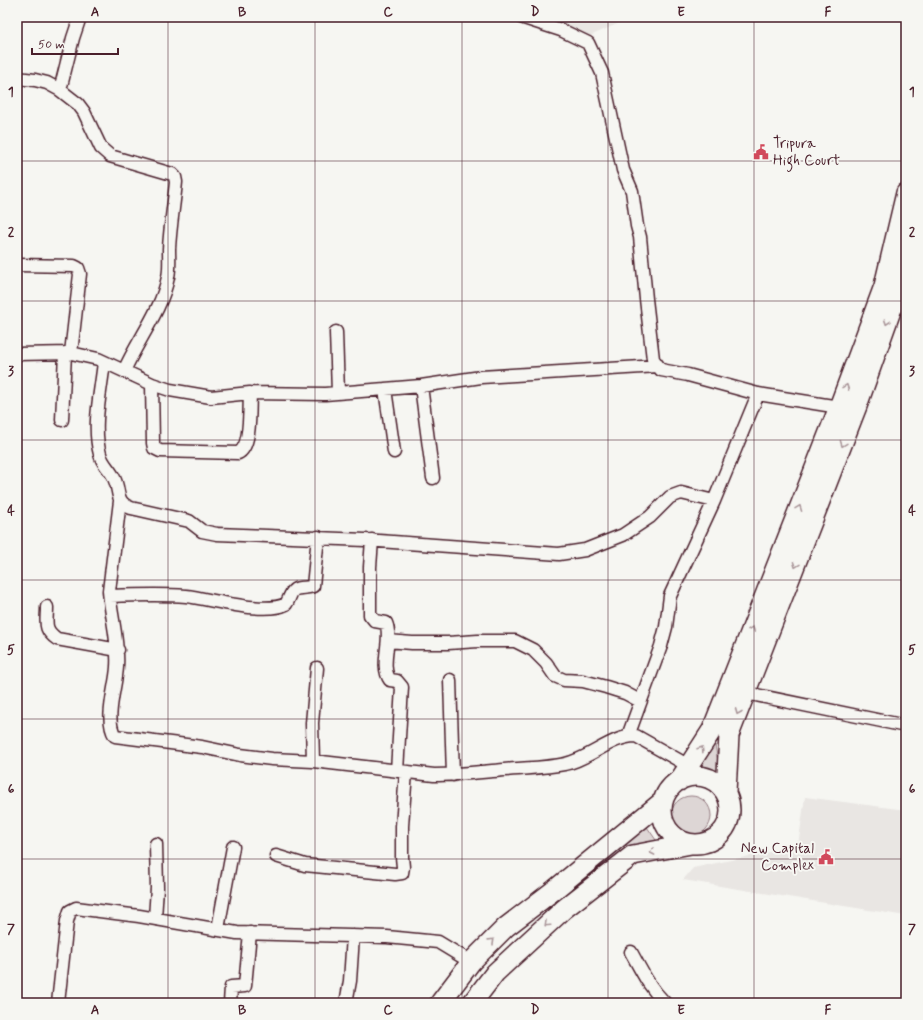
<svg xmlns="http://www.w3.org/2000/svg" width="923" height="1020" font-family="Mynerve,sans-serif">
<style>
.built{fill:#e9e6e3}
.green{fill:#ddd6d5;stroke:#947a80}
.lines{fill:none;stroke-linecap:round;stroke-linejoin:round}
.minor-casing{stroke:#4a1f2b;stroke-width:15}
.primary-casing{stroke:#4a1f2b;stroke-width:22}
.minor{stroke:#f6f6f2;stroke-width:12}
.primary{stroke:#f6f6f2;stroke-width:19}
.oneway{stroke:#a99598}
.grid{fill:none;stroke:#4a1f2b;stroke-width:1;stroke-opacity:0.55}
.labels{text-anchor:middle;stroke-width:4;stroke-linejoin:round;paint-order:stroke}
.poi-label{font-size:15px;fill:#4a1f2b;stroke:#f6f6f2;text-anchor:start}
.neatline{fill:none;stroke:#4a1f2b;stroke-width:1.5}
.grid-label{font-size:13px;text-anchor:middle;font-weight:bold;fill:#4a1f2b}
</style>
<rect width="100%" height="100%" fill="#f6f6f2"/>
<filter id="ink" filterUnits="userSpaceOnUse"><feTurbulence type="fractalNoise" baseFrequency=".025" numOctaves="2"/><feDisplacementMap in="SourceGraphic" scale="8" xChannelSelector="R" yChannelSelector="G"/><feConvolveMatrix kernelMatrix="1 2 1 2 8 2 1 2 1" color-interpolation-filters="sRGB"/></filter>
<g filter="url(#ink)">
<path class="built" d="M537,17H633L590,36Z
M805,797L906,810V916L683,880L693,868L798,846Z"/>
<path class="green" d="M714,740L721,777L710,771L700,769Z
M671 816a20 20 0 1 1 40 0a20 20 0 1 1-40 0Z
M645,824L658,843L620,846Z"/>
<g class="lines">
<g class="minor-casing">
<path id="minor" d="M521,17L561,30L588,43L602,73L623,170L632,191L637,226L640,237L646,299L653,359L661,370L688,375L758,394L839,407
M17,78L35,80L47,83L60,90L78,104L84,112L101,148L110,156L172,174L175,177L176,182C174,204 170,227 169,249C169,258 170,268 168,277C162,310 137,341 124,371
M60,90L73,38L80,17
M17,265L74,266L78,268L80,274L71,353
M336,332L338,393
M17,354L71,353L98,359L152,384L170,390L211,397L250,393L325,394L421,386L481,377L658,366
M104,362C101,391 92,426 100,454C102,464 110,469 114,478C121,492 114,501 131,508L189,521L202,531L217,534L365,540L559,554L585,550L623,535L650,517L670,497L681,493L714,501
M152,384L153,443L154,448L160,451L238,453C252,447 249,407 250,393
M421,386L433,478
M385,389L394,452
M62,420L65,353
M120,501L109,591C111,617 119,641 117,667C116,687 104,719 115,736L202,747L240,755L272,759L313,761L434,775C458,775 481,772 504,770C525,768 546,768 565,764C590,759 611,736 636,736L689,766
M372,540L370,567V615L375,621L386,623C393,639 379,665 390,680L397,681L402,687L397,771
M110,596C135,595 161,594 186,596C212,599 264,615 286,604C289,600 290,594 293,591C297,586 307,589 313,586L318,537
M47,607C47,623 43,629 57,639L118,650
M388,641L412,643H448L478,641H515L533,650L546,663L555,676L564,680L583,681L606,687L625,693L640,701
M450,680L453,775
M746,693L906,726
M628,736L661,646L666,627L670,596L714,501L758,394
M313,761L312,723L317,668
M276,856L305,865L395,874L402,873L403,867L402,857V826L406,772
M155,918L157,888L156,844
M218,929L233,847
M631,952C642,972 649,987 665,1003
M58,1003L67,921L70,911L76,908L139,916L237,933L387,937L438,942L471,962
M230,1003L231,987L245,986L250,933
M346,1003L350,981L353,936"/>
</g>
<g class="primary-casing">
<path id="primary" d="M662 810a34 34 0 1 1 68 0a34 34 0 1 1-68 0Z
M679,781L712,730L839,407L884,286L906,193
M726,792L729,735L857,406L897,294L906,258
M440,1003L471,962L506,927L553,891L663,801
M472,1003L495,973L564,909L633,855L691,844"/>
</g>
<use href="#minor" class="minor"/>
<use href="#primary" class="primary"/>
</g>
<defs><path id="oneway-chevron" d="M-2-3.5L2.5 0L-2 3.5" fill="none" stroke-width="1.6" stroke-linecap="round" stroke-linejoin="round"/></defs>
<g class="oneway">
<use href="#oneway-chevron" transform="translate(887 322) rotate(109)"/>
<use href="#oneway-chevron" transform="translate(846 387) rotate(-70)"/>
<use href="#oneway-chevron" transform="translate(843 444) rotate(111)"/>
<use href="#oneway-chevron" transform="translate(799 508) rotate(-69)"/>
<use href="#oneway-chevron" transform="translate(796 565) rotate(111)"/>
<use href="#oneway-chevron" transform="translate(752 629) rotate(-69)"/>
<use href="#oneway-chevron" transform="translate(738 712) rotate(112)"/>
<use href="#oneway-chevron" transform="translate(701 749) rotate(-57)"/>
<use href="#oneway-chevron" transform="translate(652 852) rotate(169)"/>
<use href="#oneway-chevron" transform="translate(547 924) rotate(137)"/>
<use href="#oneway-chevron" transform="translate(492 941) rotate(-44)"/>
</g>
</g>
<path class="grid" d="M168,17V1003M315,17V1003M462,17V1003M608,17V1003M754,17V1003M17,161H906M17,301H906M17,440H906M17,580H906M17,719H906M17,859H906"/>
<defs>
<g id="civic-bare" transform="scale(1.2)"><path d="M-.6-6.5H3V-4.5H.6V-3L4-1V1h2V6H-6V1h2V-1L-.6-3ZM-1.2 2.5V6h2.4V2.5Z" fill="#d1495b" stroke="#f6f6f2" stroke-width="2.5" paint-order="stroke"/></g>
</defs>
<g fill-rule="evenodd">
<use href="#civic-bare" x="761" y="152"/>
<use href="#civic-bare" x="826" y="857"/>
</g>
<g class="labels">
<g class="poi-label">
<text x="773" y="148">Tripura<tspan x="773" dy="17">High Court</tspan></text>
<text x="814" y="853" text-anchor="end">New Capital<tspan x="814" dy="17">Complex</tspan></text>
</g>
</g>
<rect width="923" height="1020" fill="none" stroke="#f6f6f2" stroke-width="44"/>
<path d="M32 48v6h86v-6" fill="none" stroke="#4a1f2b" stroke-width="2"/>
<text x="38" y="48" font-size="12" fill="#4a1f2b" stroke="#f6f6f2" stroke-width="3" paint-order="stroke">50 m</text>
<rect x="22" y="22" width="879" height="976" class="neatline"/>
<g class="grid-label">
<text x="95" y="16">A</text>
<text x="242" y="16">B</text>
<text x="388" y="16">C</text>
<text x="535" y="16">D</text>
<text x="681" y="16">E</text>
<text x="828" y="16">F</text>
<text x="11" y="96">1</text>
<text x="912" y="96">1</text>
<text x="11" y="236">2</text>
<text x="912" y="236">2</text>
<text x="11" y="375">3</text>
<text x="912" y="375">3</text>
<text x="11" y="515">4</text>
<text x="912" y="515">4</text>
<text x="11" y="654">5</text>
<text x="912" y="654">5</text>
<text x="11" y="793">6</text>
<text x="912" y="793">6</text>
<text x="11" y="933">7</text>
<text x="912" y="933">7</text>
<text x="95" y="1014">A</text>
<text x="242" y="1014">B</text>
<text x="388" y="1014">C</text>
<text x="535" y="1014">D</text>
<text x="681" y="1014">E</text>
<text x="828" y="1014">F</text>
</g>
</svg>
